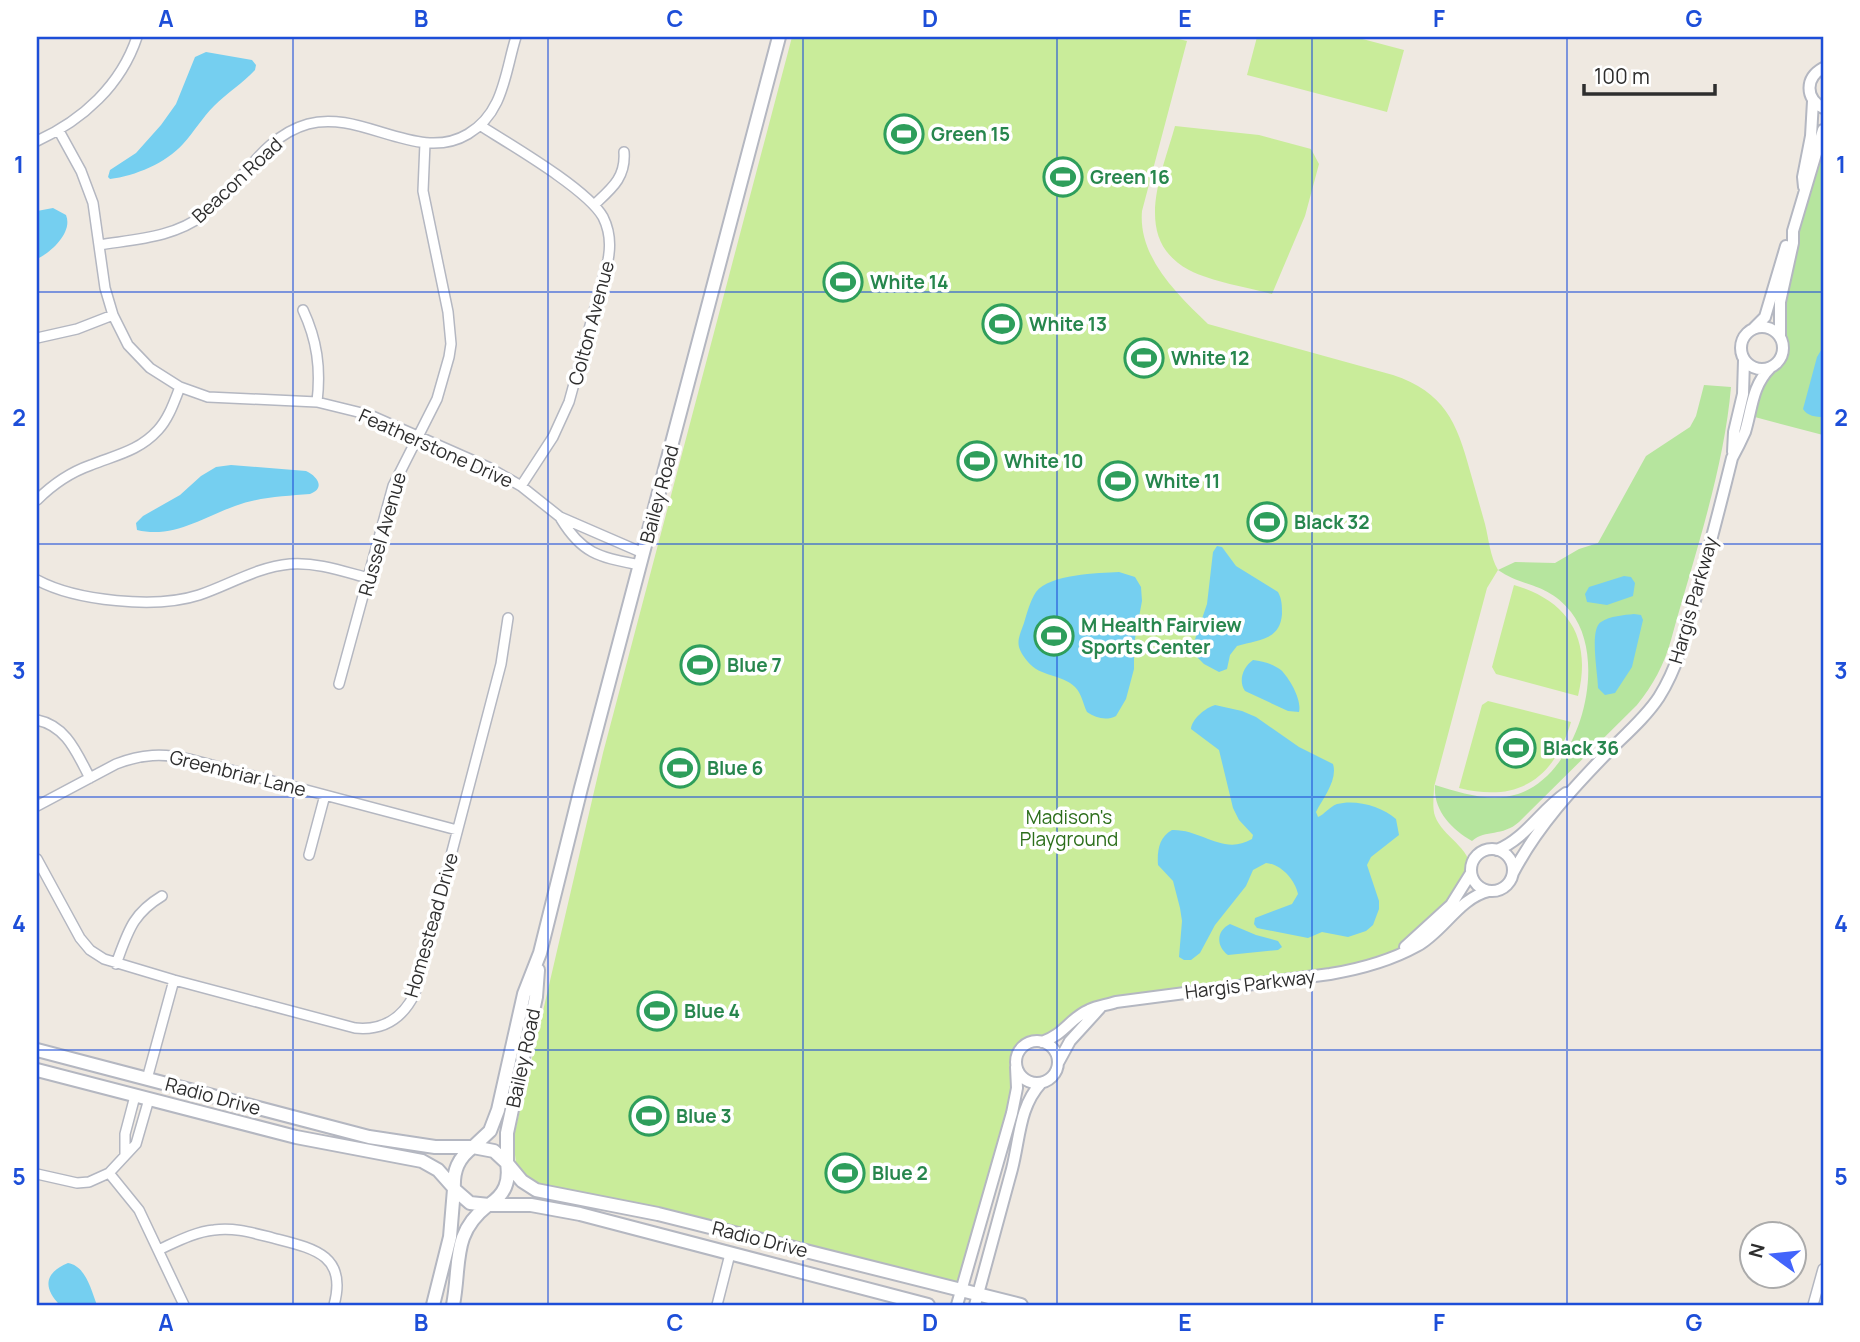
<svg xmlns="http://www.w3.org/2000/svg" width="1860" height="1342" font-family="Manrope,sans-serif">
<style>
.green{fill:#b6e59e}
.pitch{fill:#c9ec9a}
.water{fill:#75cff0}
.lines{fill:none;stroke-linecap:round;stroke-linejoin:round}
.minor-casing{stroke:#b4b7c1;stroke-width:12}
.tertiary-casing{stroke:#b4b7c1;stroke-width:14}
.secondary-casing{stroke:#b4b7c1;stroke-width:16}
.minor{stroke:#fff;stroke-width:9}
.tertiary{stroke:#fff;stroke-width:10}
.secondary{stroke:#fff;stroke-width:12}
.grid{fill:none;stroke:#1d4ed8;stroke-width:2;stroke-opacity:0.55}
.labels{text-anchor:middle;stroke-width:7;stroke-linejoin:round;paint-order:stroke}
.leisure-label{font-size:19px;font-weight:bold;fill:#27864d;stroke:#fff;text-anchor:start}
.street-label{font-size:19px;fill:#2e2e2e;stroke:#fff}
.park-label{font-size:19px;fill:#2c6e1b;stroke:#fff}
.neatline{fill:none;stroke:#1d4ed8;stroke-width:2.5}
.grid-label{font-size:23px;text-anchor:middle;font-weight:bold;fill:#1d4ed8}
</style>
<rect width="100%" height="100%" fill="#efe9e1"/>
<path class="green" d="M1823,144V435L1751,416L1756,393L1771,372L1780,365L1786,354L1783,305L1796,241Z
M1704,385L1731,387C1724,470 1693,560 1671,640C1664,665 1653,685 1637,705L1519,822C1502,837 1486,829 1472,841C1451,829 1433,810 1435,785C1462,793 1490,803 1518,794C1579,774 1610,662 1571,612C1547,582 1524,588 1498,570L1515,562L1555,563L1579,549L1598,543L1646,456L1690,427L1696,416Z"/>
<path class="pitch" d="M792,37H1171L1187,41L1142,211C1138,257 1177,294 1208,324L1393,375C1444,392 1457,422 1470,471C1475,489 1480,506 1485,524C1489,540 1490,556 1498,570L1487,588L1434,787C1434,796 1432,807 1435,816C1443,838 1472,847 1471,873L1451,905L1387,960L1100,1008L1042,1042L1026,1043L1016,1057L1017,1078L962,1290L543,1192L518,1177L513,1140L603,753Z
M1257,37H1355L1404,50L1387,112L1247,75Z
M1175,126L1259,135L1311,149L1319,164L1305,216L1272,294C1247,287 1212,282 1189,270C1131,239 1162,174 1175,126Z
M1514,585C1569,601 1592,639 1578,696L1496,674L1492,667Z
M1488,701L1571,722C1554,779 1518,803 1459,788L1482,705Z"/>
<path class="water" d="M206,52L252,60L256,65L255,70C243,83 227,93 214,106C202,118 194,132 183,144C166,163 135,176 110,179L108,177L110,170L136,153L161,125L176,104L195,57Z
M53,208L66,215C73,232 52,252 37,259V211Z
M1823,347V417C1816,417 1807,416 1803,409L1817,357Z
M231,465L306,471C317,476 326,488 310,494C285,496 259,497 235,506C204,517 173,539 137,530L136,523L143,516L180,495L201,476L216,467Z
M1217,546L1222,547L1236,566L1278,592C1282,599 1282,606 1282,614C1280,641 1257,640 1237,646L1230,655L1227,669L1219,672L1204,664L1191,651L1207,604L1213,552Z
M1119,572L1135,577L1141,587L1142,601L1134,644V669L1126,699L1116,716C1106,721 1096,718 1087,712C1083,704 1082,694 1075,687C1062,674 1040,677 1028,662C1015,646 1017,642 1024,623C1027,613 1030,601 1036,592C1050,574 1098,573 1119,572Z
M1624,576L1631,577L1635,583L1633,596L1607,605L1587,602L1585,594L1589,587Z
M1634,614L1641,615L1643,620L1632,667L1615,693L1605,695L1598,688C1598,674 1589,629 1601,622C1610,616 1624,615 1634,614Z
M1253,660C1263,661 1273,664 1281,670C1290,679 1302,700 1299,712L1288,711L1245,691C1238,681 1243,667 1253,660Z
M1215,705L1242,711L1256,717L1299,747L1333,764C1338,780 1323,798 1316,812L1318,817C1325,814 1329,807 1337,804C1355,799 1382,806 1396,819L1399,835L1371,857L1367,865L1379,901V909L1373,925L1366,931L1348,937L1322,932L1308,938L1257,928L1254,924L1255,918L1292,904L1298,894C1295,880 1281,864 1266,863L1253,870L1246,886L1215,925L1200,953L1191,960H1184L1179,957L1182,921L1180,908L1173,881L1158,865C1157,851 1159,837 1172,830C1202,829 1223,856 1252,839L1253,835L1239,820L1233,808L1219,750L1191,729C1192,719 1205,708 1215,705Z
M1230,924L1256,935L1278,941L1282,947L1278,950L1228,955C1216,946 1216,931 1230,924Z
M68,1263C86,1266 91,1290 97,1305H60C43,1288 44,1273 68,1263Z"/>
<g class="lines">
<g class="minor-casing">
<path id="minor" d="M481,126C511,145 587,189 603,217C610,231 611,245 608,260L569,402L553,437L521,486
M59,131L81,171L93,203L105,288L113,315L128,345L150,368L180,387L208,397L317,402L370,415L488,467L521,486L560,517L643,553
M37,141C83,120 121,85 137,37
M594,205C611,189 626,178 624,152
M99,245C136,239 173,238 205,214C241,186 261,137 308,124C361,109 418,164 468,134C504,113 505,72 516,37
M303,310C317,340 321,368 317,402
M37,338L77,329L113,315
M37,500C52,485 71,472 91,465C116,455 139,451 158,430C169,418 174,402 180,387
M561,519C583,555 600,557 640,565
M37,580C76,601 156,609 199,595C229,585 257,567 290,564C317,562 342,571 368,578
M339,684L393,486L437,399L449,357L451,344L448,312L423,191L425,143
M37,720C67,726 77,754 90,778
M37,806L116,764C142,754 163,753 189,759L457,830
M309,855L325,795
M37,859L80,938L90,950L104,959L174,980L355,1028C384,1031 403,1018 415,993L501,664L508,618
M116,964C128,932 132,914 162,896
M147,1079L174,980
M125,1154V1134L135,1096
M109,1173L139,1210L184,1305
M37,1174L77,1183L89,1182L109,1173L136,1144L149,1099
M158,1250C176,1242 194,1232 214,1230C234,1227 253,1233 273,1238C312,1248 348,1254 334,1305
M717,1305L730,1254
M1813,1305L1823,1269"/>
</g>
<g class="tertiary-casing">
<path id="tertiary" d="M1823,68C1805,78 1805,98 1823,108
M1804,187L1803,177L1811,136L1813,101
M1741 348a21 21 0 1 1 42 0a21 21 0 1 1-42 0Z
M1754,328L1765,317L1786,246
M1780,336V302L1793,243V231L1823,130
M1733,452L1734,432L1743,394L1744,360
M1471 870a21 21 0 1 1 42 0a21 21 0 1 1-42 0Z
M1497,850C1525,839 1541,810 1566,793
M1513,873C1537,827 1572,789 1608,752C1625,735 1646,717 1659,697C1681,662 1689,621 1700,582C1711,541 1722,499 1732,458C1737,449 1741,441 1745,432C1752,409 1752,386 1770,368
M1405,947L1451,905L1471,873
M1016 1062a21 21 0 1 1 42 0a21 21 0 1 1-42 0Z
M1042,1042C1065,1034 1070,1018 1089,1010C1097,1006 1107,1005 1116,1002L1330,974C1360,969 1390,961 1417,946C1444,931 1459,898 1489,891
M1058,1063L1070,1041L1100,1008
M957,1305L1012,1113L1017,1088L1016,1067
M975,1305C987,1260 1000,1214 1012,1169C1020,1138 1019,1107 1041,1083"/>
</g>
<g class="secondary-casing">
<path id="secondary" d="M37,1050L369,1137L435,1147H472
M37,1070L296,1137L422,1161L438,1170L454,1188
M473,1147L490,1131L498,1110L524,994L540,953L581,788L779,37
M473,1147L494,1151L507,1163C510,1182 505,1194 489,1205L470,1203L454,1189C453,1171 458,1158 473,1147Z
M507,1163L522,1181L536,1190L658,1214L1021,1305
M507,1163V1133L536,997L538,970
M489,1205H531L580,1214L928,1305
M433,1305L450,1237L454,1189
M453,1305C461,1263 451,1234 488,1205"/>
</g>
<use href="#minor" class="minor"/>
<use href="#tertiary" class="tertiary"/>
<use href="#secondary" class="secondary"/>
</g>
<path class="grid" d="M293,37V1305M548,37V1305M803,37V1305M1057,37V1305M1312,37V1305M1567,37V1305M37,292H1823M37,544H1823M37,797H1823M37,1050H1823"/>
<defs>
<g id="stadium-ring" transform="scale(2.0125)"><circle r="9.5" fill="#fff" stroke="#2e9e5b" stroke-width="1.5"/><path d="M0-5a6.5 5 0 1 0 0 10a6.5 5 0 1 0 0-10ZM-3.5-1.8h7v3.6h-7Z" fill="#2e9e5b"/></g>
</defs>
<g fill-rule="evenodd">
<use href="#stadium-ring" x="904" y="134"/>
<use href="#stadium-ring" x="1063" y="177"/>
<use href="#stadium-ring" x="843" y="282"/>
<use href="#stadium-ring" x="1002" y="324"/>
<use href="#stadium-ring" x="1144" y="358"/>
<use href="#stadium-ring" x="977" y="461"/>
<use href="#stadium-ring" x="1118" y="481"/>
<use href="#stadium-ring" x="1267" y="522"/>
<use href="#stadium-ring" x="1054" y="636"/>
<use href="#stadium-ring" x="700" y="665"/>
<use href="#stadium-ring" x="1516" y="748"/>
<use href="#stadium-ring" x="680" y="768"/>
<use href="#stadium-ring" x="657" y="1011"/>
<use href="#stadium-ring" x="649" y="1116"/>
<use href="#stadium-ring" x="845" y="1173"/>
</g>
<g class="labels">
<g class="leisure-label">
<text x="931" y="141">Green 15</text>
<text x="1090" y="184">Green 16</text>
<text x="870" y="289">White 14</text>
<text x="1029" y="331">White 13</text>
<text x="1171" y="365">White 12</text>
<text x="1004" y="468">White 10</text>
<text x="1145" y="488">White 11</text>
<text x="1294" y="529">Black 32</text>
<text x="1081" y="632">M Health Fairview<tspan x="1081" dy="22">Sports Center</tspan></text>
<text x="727" y="672">Blue 7</text>
<text x="1543" y="755">Black 36</text>
<text x="707" y="775">Blue 6</text>
<text x="684" y="1018">Blue 4</text>
<text x="676" y="1123">Blue 3</text>
<text x="872" y="1180">Blue 2</text>
</g>
<g class="street-label">
<text transform="translate(237 180) rotate(-43)" y="7">Beacon Road</text>
<text transform="translate(591 323) rotate(-75)" y="7">Colton Avenue</text>
<text transform="translate(436 448) rotate(24)" y="7">Featherstone Drive</text>
<text transform="translate(659 494) rotate(-75)" y="7">Bailey Road</text>
<text transform="translate(382 534) rotate(-74)" y="7">Russel Avenue</text>
<text transform="translate(1693 600) rotate(-74)" y="7">Hargis Parkway</text>
<text transform="translate(238 773) rotate(14)" y="7">Greenbriar Lane</text>
<text transform="translate(431 925) rotate(-74)" y="7">Homestead Drive</text>
<text transform="translate(1250 984) rotate(-7)" y="7">Hargis Parkway</text>
<text transform="translate(523 1058) rotate(-78)" y="7">Bailey Road</text>
<text transform="translate(213 1096) rotate(15)" y="7">Radio Drive</text>
<text transform="translate(760 1239) rotate(14)" y="7">Radio Drive</text>
</g>
<g class="park-label">
<text x="1069" y="824">Madison's<tspan x="1069" dy="22">Playground</tspan></text>
</g>
</g>
<rect width="1860" height="1342" fill="none" stroke="#ffffff" stroke-width="77"/>
<g transform="translate(1773 1255) rotate(285)"><circle r="33" fill="#ffffff" stroke="#ababab" stroke-width="2"/>
<path d="M0-5L12 26L0 18L-12 26Z" fill="#4264fb"/>
<text y="-10" font-size="19" font-weight="bold" text-anchor="middle" fill="#2e2e2e">N</text>
</g>
<path d="M1584 84v10h131v-10" fill="none" stroke="#2e2e2e" stroke-width="3.5"/>
<text x="1594" y="84" font-size="21" fill="#2e2e2e" stroke="#ffffff" stroke-width="5" paint-order="stroke">100 m</text>
<rect x="38" y="38" width="1784" height="1266" class="neatline"/>
<g class="grid-label">
<text x="166" y="27">A</text>
<text x="421" y="27">B</text>
<text x="675" y="27">C</text>
<text x="930" y="27">D</text>
<text x="1185" y="27">E</text>
<text x="1439" y="27">F</text>
<text x="1694" y="27">G</text>
<text x="19" y="173">1</text>
<text x="1841" y="173">1</text>
<text x="19" y="426">2</text>
<text x="1841" y="426">2</text>
<text x="19" y="679">3</text>
<text x="1841" y="679">3</text>
<text x="19" y="932">4</text>
<text x="1841" y="932">4</text>
<text x="19" y="1185">5</text>
<text x="1841" y="1185">5</text>
<text x="166" y="1331">A</text>
<text x="421" y="1331">B</text>
<text x="675" y="1331">C</text>
<text x="930" y="1331">D</text>
<text x="1185" y="1331">E</text>
<text x="1439" y="1331">F</text>
<text x="1694" y="1331">G</text>
</g>
</svg>
